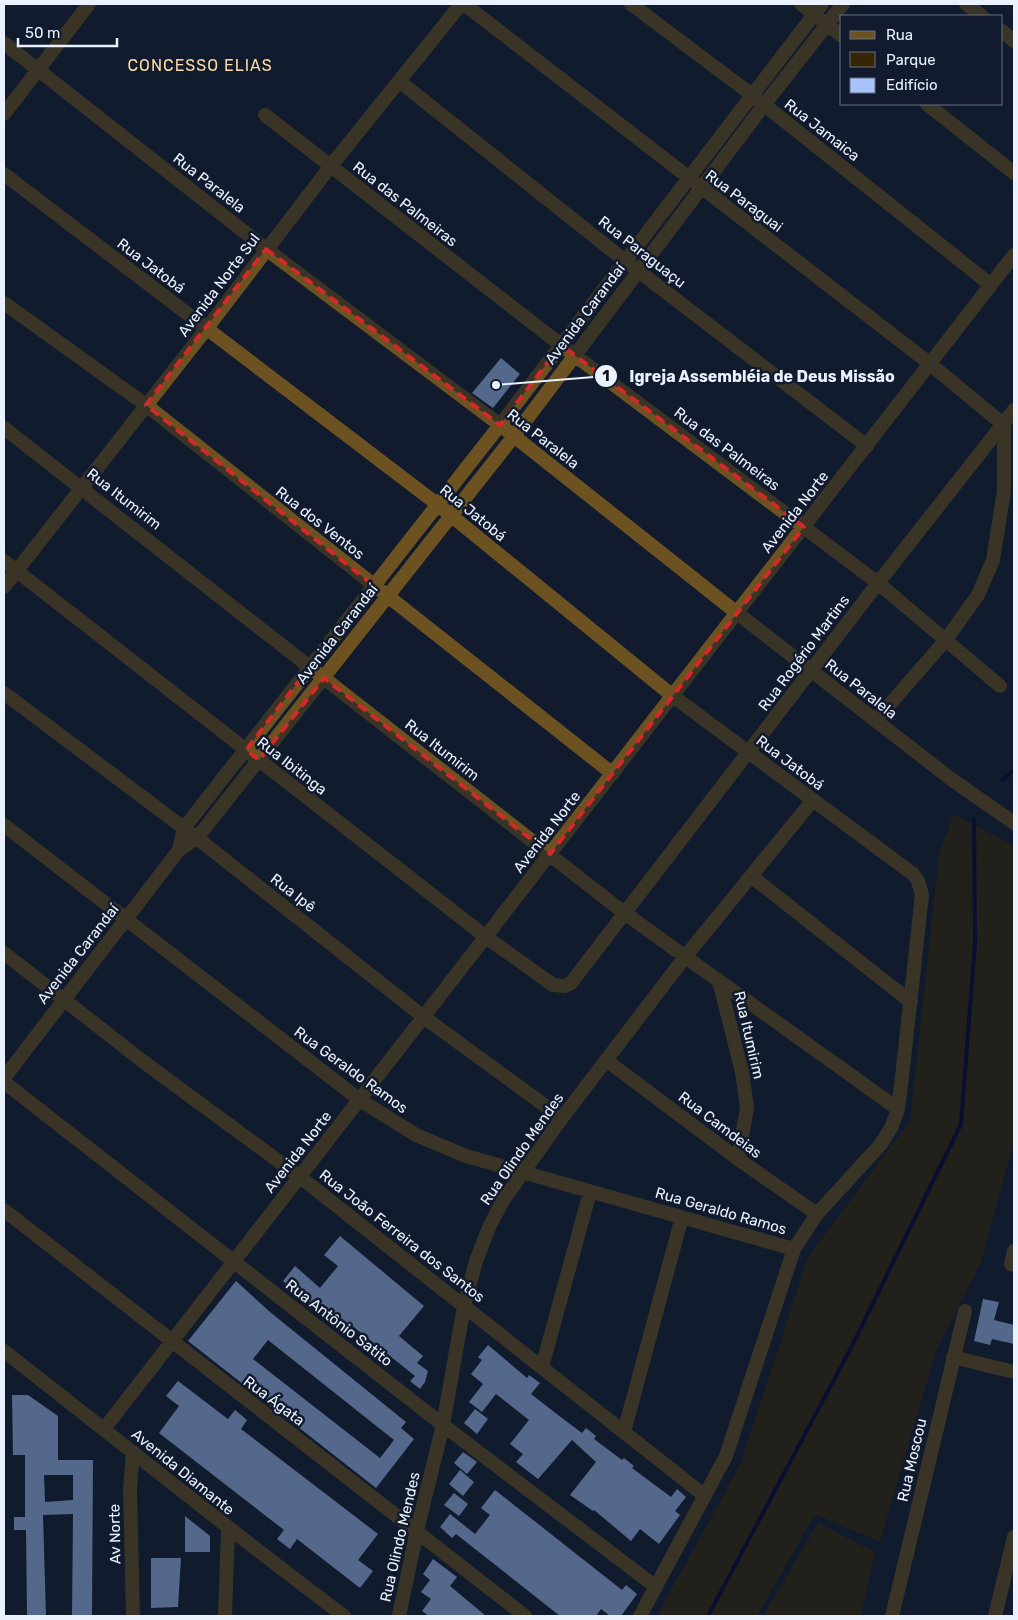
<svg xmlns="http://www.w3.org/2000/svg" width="1018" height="1620" font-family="Rubik,sans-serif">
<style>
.green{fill:#372606}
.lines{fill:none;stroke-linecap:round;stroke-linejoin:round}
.stream{stroke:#000035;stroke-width:4}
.building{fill:#a7c5fc;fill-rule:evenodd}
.minor{stroke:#6d5221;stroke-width:14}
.tertiary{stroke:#6d5221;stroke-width:14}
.marked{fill:none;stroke:#d62828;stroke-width:4;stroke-dasharray:10 6;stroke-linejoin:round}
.labels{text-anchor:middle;stroke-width:5;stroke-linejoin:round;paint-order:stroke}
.street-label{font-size:15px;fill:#eaf2ff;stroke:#111b2d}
.neighbourhood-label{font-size:16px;letter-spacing:1px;fill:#fddba4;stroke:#111b2d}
.leader{fill:none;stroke:#eaf2ff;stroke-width:2}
.callout-dot{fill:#eaf2ff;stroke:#111b2d;stroke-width:2}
.mark-label{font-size:15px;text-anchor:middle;font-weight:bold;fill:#111}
.callout-label{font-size:16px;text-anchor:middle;font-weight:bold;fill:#eaf2ff;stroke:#111b2d;stroke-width:5;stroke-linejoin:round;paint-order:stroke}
</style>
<rect width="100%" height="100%" fill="#111b2d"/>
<path class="green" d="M954,814L1014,846V1141L981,1262L936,1350L880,1542L815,1514L757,1616H657L740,1465L808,1257L910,1121L939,853Z
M818,1523L875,1552L861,1616H763Z"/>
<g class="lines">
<path class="stream" d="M1002,780L1014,770
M708,1616L852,1346L961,1124L975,944L974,819"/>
</g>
<path class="building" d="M501,358L520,374L493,408L472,393Z
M340,1236L424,1306L399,1336L423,1356L417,1363L428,1371L425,1382L420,1389L410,1381L415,1376L350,1324L348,1326L324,1306L319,1313L283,1281L295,1266L320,1288L338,1266L324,1255Z
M236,1281L270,1312L406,1422L401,1428L414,1439L376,1488L188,1341ZM268,1340L394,1440L380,1458L253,1359Z
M983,1299L999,1302L994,1320L1014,1325V1344L992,1339L990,1345L974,1341Z
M488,1345L527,1378L529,1375L540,1383L531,1394L558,1415L582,1433L586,1428L596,1436L594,1439L622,1460L624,1458L634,1466L632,1468L671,1497L677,1489L686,1497L675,1511L680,1515L659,1544L640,1529L631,1541L594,1510L593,1511L570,1495L596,1462L572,1440L538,1479L516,1462L523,1454L510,1444L529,1420L496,1394L482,1412L469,1402L483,1384L471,1374L482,1360L478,1357Z
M178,1381L228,1419L235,1410L247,1420L241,1429L378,1534L358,1560L373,1571L360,1588L297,1539L290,1549L277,1539L284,1530L159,1433L179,1406L166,1396Z
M12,1395H28L58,1416V1460H93L92,1616H72L73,1514L43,1515L46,1616H27L26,1530H14V1517H25V1455H13ZM44,1475H73V1500L45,1502Z
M475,1409L488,1419L477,1434L464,1423Z
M463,1452L477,1462L467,1474L454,1463Z
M460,1470L474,1482L463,1496L449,1484Z
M495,1490L622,1590L626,1585L637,1594L621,1616H610L601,1609L596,1616H560L456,1534L452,1538L440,1527L450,1514L475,1534L490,1515L481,1508Z
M454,1493L468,1504L459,1516L444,1505Z
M185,1516L210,1536V1552H185Z
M151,1558H181L178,1607L151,1608Z
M433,1559L457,1577L450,1586L486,1616H429L422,1611L431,1599L421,1592L430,1580L423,1574Z"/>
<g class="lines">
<path class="minor" d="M464,4L929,363L1004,425V491L993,560L978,595L945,641L876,720
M631,4L752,95L991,285
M801,4L842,36
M966,4L982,16
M1002,31L1014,41
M4,43L266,249L500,425L737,613L951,779L1014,823
M399,81L624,260L867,446
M927,104L1014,173
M4,114L89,4
M265,115L561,345L878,583L1000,686
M4,174L437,504L674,697L913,874L918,881L922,895L902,1077L898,1109L892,1126L881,1144L817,1214L794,1249L726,1456L640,1616
M4,303L146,405L613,774
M4,428L623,912L719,981L742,1072L747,1108L738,1159
M4,561L486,937L553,985L565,986L571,983L878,583L1014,410
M4,693L197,838L425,1018L562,1118
M4,825L360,1100L416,1135L466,1156L794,1249
M179,850L184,828L500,425L822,4
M751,876L911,1002
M4,953L145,1063L300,1177L705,1496
M719,981L898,1109
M606,1060L738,1159L817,1214
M4,1078L179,850L197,838L514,436L764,105L843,4
M4,1082L443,1425L656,1587
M4,1210L525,1616
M1014,1251L1011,1264L1014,1265
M4,1351C117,1439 229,1530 344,1616
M953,1357L1014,1372
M542,1367L590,1192
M104,1429L1014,255
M624,1432L682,1217
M133,1616L130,1489L133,1452
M225,1616L228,1529
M399,1616L417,1530L443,1425L464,1306L476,1261L490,1225L504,1199L562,1118L685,957L813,800
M892,1616L965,1311
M995,1616L1014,1537"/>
<path class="tertiary" d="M4,587L207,328L330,167L461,4"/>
</g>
<path d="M0 0H1018V1620H0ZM266,249L500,425L561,345L804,527L550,854L324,678L259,760L246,750L373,585L146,405Z" fill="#111b2d" fill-opacity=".55" fill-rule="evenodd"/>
<path class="marked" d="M266,249L500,425L561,345L804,527L550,854L324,678L259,760L246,750L373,585L146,405Z"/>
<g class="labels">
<g class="street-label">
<text transform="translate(822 130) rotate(38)" y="5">Rua Jamaica</text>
<text transform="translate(209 183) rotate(38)" y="5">Rua Paralela</text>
<text transform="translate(744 201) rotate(37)" y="5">Rua Paraguai</text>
<text transform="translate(405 204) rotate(38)" y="5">Rua das Palmeiras</text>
<text transform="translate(642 252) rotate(38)" y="5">Rua Paraguaçu</text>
<text transform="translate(151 266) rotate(37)" y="5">Rua Jatobá</text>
<text transform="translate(219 285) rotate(-53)" y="5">Avenida Norte Sul</text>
<text transform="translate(585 314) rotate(-53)" y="5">Avenida Carandaí</text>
<text transform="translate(543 439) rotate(38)" y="5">Rua Paralela</text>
<text transform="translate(727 449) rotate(37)" y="5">Rua das Palmeiras</text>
<text transform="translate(124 499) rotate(38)" y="5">Rua Itumirim</text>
<text transform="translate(795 512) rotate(-52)" y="5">Avenida Norte</text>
<text transform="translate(473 513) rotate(39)" y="5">Rua Jatobá</text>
<text transform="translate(320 523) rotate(38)" y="5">Rua dos Ventos</text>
<text transform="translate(337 634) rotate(-52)" y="5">Avenida Carandaí</text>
<text transform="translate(804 653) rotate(-53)" y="5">Rua Rogério Martins</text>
<text transform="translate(861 689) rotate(38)" y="5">Rua Paralela</text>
<text transform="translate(442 750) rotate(38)" y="5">Rua Itumirim</text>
<text transform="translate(790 763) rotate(37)" y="5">Rua Jatobá</text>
<text transform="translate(292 766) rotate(38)" y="5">Rua Ibitinga</text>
<text transform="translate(547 832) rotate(-52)" y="5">Avenida Norte</text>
<text transform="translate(293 893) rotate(38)" y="5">Rua Ipê</text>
<text transform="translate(78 954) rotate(-52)" y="5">Avenida Carandaí</text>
<text transform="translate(749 1035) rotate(77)" y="5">Rua Itumirim</text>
<text transform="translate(351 1070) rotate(36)" y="5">Rua Geraldo Ramos</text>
<text transform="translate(720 1125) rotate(37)" y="5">Rua Camdeias</text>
<text transform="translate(522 1149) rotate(-55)" y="5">Rua Olindo Mendes</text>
<text transform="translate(298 1152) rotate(-52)" y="5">Avenida Norte</text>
<text transform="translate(721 1211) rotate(16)" y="5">Rua Geraldo Ramos</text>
<text transform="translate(402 1236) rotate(38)" y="5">Rua João Ferreira dos Santos</text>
<text transform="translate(339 1323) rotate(38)" y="5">Rua Antônio Satito</text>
<text transform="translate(274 1401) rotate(37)" y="5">Rua Ágata</text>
<text transform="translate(912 1460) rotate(-77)" y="5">Rua Moscou</text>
<text transform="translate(183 1472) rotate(39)" y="5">Avenida Diamante</text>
<text transform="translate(115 1534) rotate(-91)" y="5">Av Norte</text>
<text transform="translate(400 1537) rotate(-77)" y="5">Rua Olindo Mendes</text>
</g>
<g class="neighbourhood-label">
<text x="200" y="71">CONCESSO ELIAS</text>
</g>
</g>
<path class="leader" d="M496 385L606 376"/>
<g class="callout-dot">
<circle cx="496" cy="385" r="5"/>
<circle cx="606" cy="376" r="12"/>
</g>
<g class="mark-label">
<text x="606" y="381">1</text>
</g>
<g class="callout-label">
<text x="762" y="382">Igreja Assembléia de Deus Missão</text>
</g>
<rect width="1018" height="1620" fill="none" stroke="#eaf2ff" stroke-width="10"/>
<rect x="840" y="15" width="162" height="90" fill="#111b2d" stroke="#687181"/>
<rect x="850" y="31" width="25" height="8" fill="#6d5221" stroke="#687181"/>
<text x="886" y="40" font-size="15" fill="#eaf2ff">Rua</text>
<rect x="850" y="52" width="25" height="15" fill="#372606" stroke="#687181"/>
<text x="886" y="65" font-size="15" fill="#eaf2ff">Parque</text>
<rect x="850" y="78" width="25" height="15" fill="#a7c5fc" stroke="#687181"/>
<text x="886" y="90" font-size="15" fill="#eaf2ff">Edifício</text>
<path d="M18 38v8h99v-8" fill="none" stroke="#eaf2ff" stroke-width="2.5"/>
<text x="25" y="38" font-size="15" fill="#eaf2ff" stroke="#111b2d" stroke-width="4" paint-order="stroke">50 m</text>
</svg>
